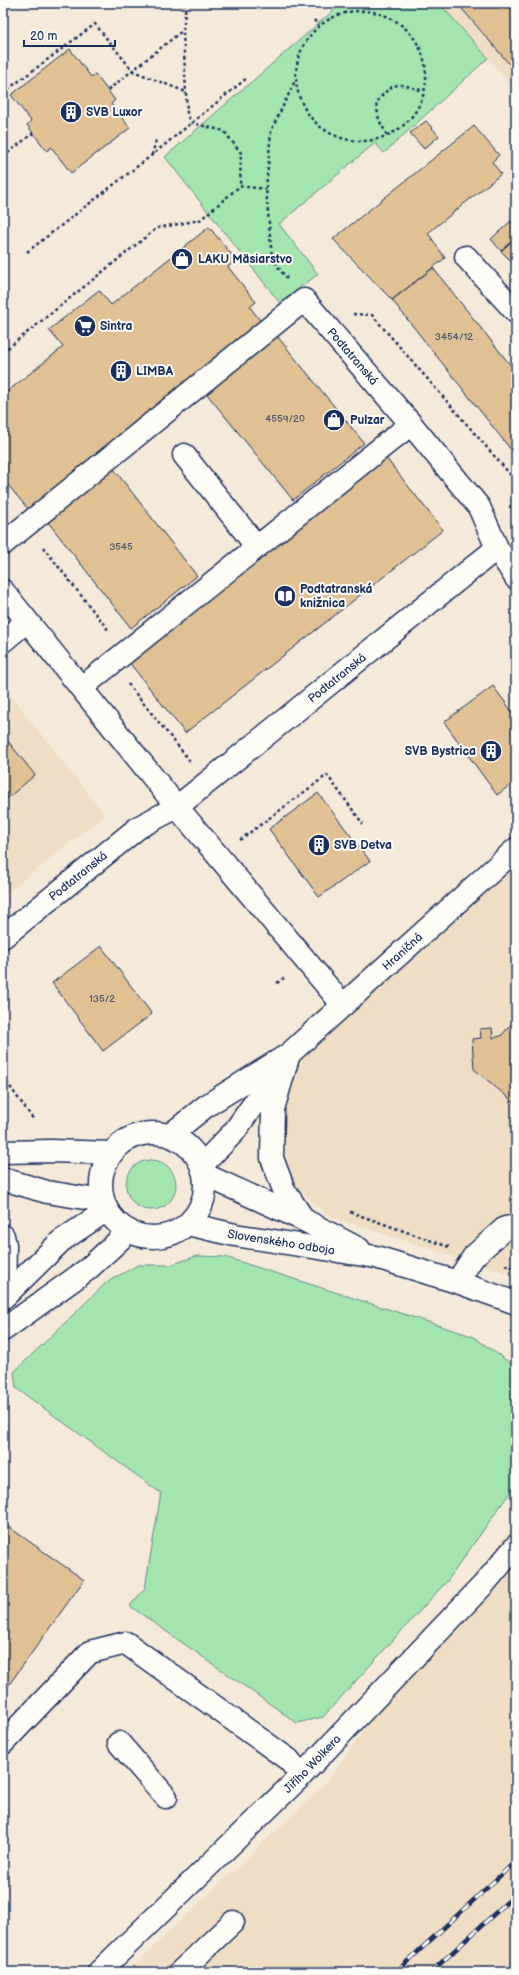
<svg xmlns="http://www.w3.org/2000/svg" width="519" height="1975" font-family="'Balsamiq Sans',sans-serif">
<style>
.built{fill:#efdec4}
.green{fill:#a4e5ae;stroke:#608a86}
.building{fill:#e1c193;stroke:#1b2f5e}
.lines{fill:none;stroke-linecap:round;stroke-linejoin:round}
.minor-casing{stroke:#1b2f5e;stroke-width:25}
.path{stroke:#1b2f5e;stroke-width:2.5;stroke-dasharray:3 3;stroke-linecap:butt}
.minor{stroke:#fdfcf7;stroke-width:22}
.rail-casing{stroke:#1b2f5e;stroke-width:4.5}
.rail{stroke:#fdfcf7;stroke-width:3;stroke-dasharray:9;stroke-linecap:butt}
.labels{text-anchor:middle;stroke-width:4;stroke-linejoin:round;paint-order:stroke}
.number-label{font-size:10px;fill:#4c546b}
.poi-label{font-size:12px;font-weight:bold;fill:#1b2f5e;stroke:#fdfcf7;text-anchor:start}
.street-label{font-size:12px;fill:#1b2f5e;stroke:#fdfcf7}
</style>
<rect width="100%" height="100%" fill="#f5ead9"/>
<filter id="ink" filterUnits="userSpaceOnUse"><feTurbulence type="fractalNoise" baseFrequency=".025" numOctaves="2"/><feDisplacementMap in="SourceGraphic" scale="8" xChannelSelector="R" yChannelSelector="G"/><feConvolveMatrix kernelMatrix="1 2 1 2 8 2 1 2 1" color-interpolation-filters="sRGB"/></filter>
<g filter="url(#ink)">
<path class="built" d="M439,3H516V92L488,58Z
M3,686L105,815L3,896Z
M516,832V1276L330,1217L292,1183L282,1129L304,1022Z
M516,1522V1972H127L325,1784Z"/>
<path class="green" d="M342,3H439L488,58L384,153L375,143L279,224L318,274L280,303L165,157Z
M126 1185a25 25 0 1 1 50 0a25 25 0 1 1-50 0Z
M197,1256L225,1257L472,1336L516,1367V1484L448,1580L323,1717L297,1723L130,1606L145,1588L161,1493L16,1388L14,1372L107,1282L138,1265H170Z"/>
<path class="building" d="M457,3H516V72Z
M70,49L91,77L95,74L115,100L111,104L130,128L71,173L51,147L47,151L33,133L27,125L31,121L11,95Z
M426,121L439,136L424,149L410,133Z
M474,126L499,155L492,162L501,174L428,233L445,258L392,300L333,239Z
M511,221L516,227V237L501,251L491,239Z
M209,227L236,260L228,267L256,302L250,307L265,327L32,514L3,479V395L63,347L49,330L75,309L99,290L111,305Z
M516,237V258L512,262L501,251Z
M433,268L516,372V456L392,300Z
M277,336L364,443L293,500L206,393Z
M386,458L443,530L185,733L128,661Z
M110,464L197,576L131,628L44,517Z
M493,686L516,717V781L497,795L444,722Z
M3,735L35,775L3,802Z
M318,793L370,861L319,897L269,829Z
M101,946L152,1014L103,1051L52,983Z
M516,1019V1104L474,1069L472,1039L481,1038L480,1029L492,1028L493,1038L501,1036Z
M3,1523L84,1580L3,1693Z"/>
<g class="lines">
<g class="minor-casing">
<g id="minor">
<path d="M466,257L516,312"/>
<path d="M184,455L257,547L411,424"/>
<path id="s1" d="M3,544L304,300L411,424L479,507L497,548L177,807L139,827L3,937"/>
<path d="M497,548L516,578"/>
<path d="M3,591L177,807L343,1005"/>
<path d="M3,641L27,621"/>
<path d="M81,688L257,547"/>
<path d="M289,1054L273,1109L272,1158L284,1190L304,1220"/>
<circle cx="153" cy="1185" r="52"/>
<path id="s2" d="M170,1135L206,1106L289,1054L516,849"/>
<path d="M3,1152L51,1151L111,1153"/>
<path d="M202,1165L234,1132L279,1068"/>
<path d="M205,1175L304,1220L359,1249"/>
<path d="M3,1179L47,1192L103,1201"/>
<path id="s3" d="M188,1224L235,1235L376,1257L457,1282L516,1303"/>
<path d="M3,1236L5,1245L4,1296"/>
<path d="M457,1282L474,1256L505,1228L516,1226"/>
<path d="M3,1298L61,1241L107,1210"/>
<path d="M3,1330L88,1269L129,1231"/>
<path d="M3,1743L90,1652L126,1643L289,1760L301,1776"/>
<path d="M119,1743L166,1797"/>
<path id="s4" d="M99,1972L301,1776L484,1584L516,1546"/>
<path d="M180,1972L233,1922"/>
</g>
</g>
<path class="path" d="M186,3L183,31L187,114L192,123L224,131L241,153L240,186
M296 76a65 65 0 1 1 130 0a65 65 0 1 1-130 0Z
M314,20L319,26
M108,90L182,31
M3,93L95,24L133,71L186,92
M387,135L379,120L376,103C394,81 396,82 423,91
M152,155L156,140
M3,157L33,133
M27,252L152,155L247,78
M287,279L272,258L266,189L271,131L295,81
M353,314L372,315L516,481
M3,352L157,228L200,220L240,186L266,189
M3,496L10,505
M510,508L516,489
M43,547L109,631
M128,684L190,761
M240,840L327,775L363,824
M277,983L284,978
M3,1077L34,1120
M350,1212L449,1247
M505,1265L516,1269"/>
<use href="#minor" class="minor"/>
<g class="rail-casing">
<path id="rail" d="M396,1972L516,1861
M431,1972L516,1894"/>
</g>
<use href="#rail" class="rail"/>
</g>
</g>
<defs>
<g id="building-disc" transform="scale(1.15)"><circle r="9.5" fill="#1b2f5e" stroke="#fdfcf7"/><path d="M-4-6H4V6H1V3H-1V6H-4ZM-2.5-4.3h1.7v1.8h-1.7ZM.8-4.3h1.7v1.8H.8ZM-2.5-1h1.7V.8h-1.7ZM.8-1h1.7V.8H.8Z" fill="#fff"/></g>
<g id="shop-disc" transform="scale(1.15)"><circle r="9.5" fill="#1b2f5e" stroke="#fdfcf7"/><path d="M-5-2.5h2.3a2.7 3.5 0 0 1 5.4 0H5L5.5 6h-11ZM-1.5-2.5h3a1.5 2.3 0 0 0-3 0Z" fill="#fff"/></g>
<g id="supermarket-disc" transform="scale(1.15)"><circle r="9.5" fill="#1b2f5e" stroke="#fdfcf7"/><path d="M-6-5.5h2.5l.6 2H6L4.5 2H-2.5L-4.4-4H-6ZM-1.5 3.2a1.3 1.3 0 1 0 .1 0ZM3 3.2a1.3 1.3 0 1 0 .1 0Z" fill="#fff"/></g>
<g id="library-disc" transform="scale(1.15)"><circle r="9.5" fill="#1b2f5e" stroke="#fdfcf7"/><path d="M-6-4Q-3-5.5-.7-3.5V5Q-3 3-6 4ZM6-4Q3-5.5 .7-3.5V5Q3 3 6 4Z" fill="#fff"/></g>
</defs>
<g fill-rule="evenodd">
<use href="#building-disc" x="71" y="112"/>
<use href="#shop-disc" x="182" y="259"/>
<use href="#supermarket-disc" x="85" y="326"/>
<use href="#building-disc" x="121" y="371"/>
<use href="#shop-disc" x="334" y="420"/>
<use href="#library-disc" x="285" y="596"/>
<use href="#building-disc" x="491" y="751"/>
<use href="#building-disc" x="319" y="845"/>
</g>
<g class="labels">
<g class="number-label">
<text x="454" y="340">3454/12</text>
<text x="285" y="422">4559/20</text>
<text x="121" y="550">3545</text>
<text x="102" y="1002">135/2</text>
</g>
<g class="poi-label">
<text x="86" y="116">SVB Luxor</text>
<text x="198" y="263">LAKU Mäsiarstvo</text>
<text x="100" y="330">Sintra</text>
<text x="136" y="375">LIMBA</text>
<text x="350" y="424">Pulzar</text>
<text x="300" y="593">Podtatranská<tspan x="300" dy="14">knižnica</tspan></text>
<text x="476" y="755" text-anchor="end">SVB Bystrica</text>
<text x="334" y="849">SVB Detva</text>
</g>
<g class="street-label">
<text dy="4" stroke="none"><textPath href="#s1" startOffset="462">Podtatranská</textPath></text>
<text transform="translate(337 678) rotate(-39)" y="4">Podtatranská</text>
<text transform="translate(78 876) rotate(-39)" y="4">Podtatranská</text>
<text dy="4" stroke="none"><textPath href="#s2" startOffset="297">Hraničná</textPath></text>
<text dy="4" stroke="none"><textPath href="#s3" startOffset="95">Slovenského odboja</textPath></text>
<text dy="4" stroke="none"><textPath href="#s4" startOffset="298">Jiřího Wolkera</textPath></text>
</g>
</g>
<rect width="519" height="1975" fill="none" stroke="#fdfcf7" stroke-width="16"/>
<rect x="8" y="8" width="503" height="1959" fill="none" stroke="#1b2f5e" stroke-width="1.5" filter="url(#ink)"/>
<path d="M24 40v6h91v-6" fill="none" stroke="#1b2f5e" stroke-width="2"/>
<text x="30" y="40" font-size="12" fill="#1b2f5e" stroke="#fdfcf7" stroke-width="3" paint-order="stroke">20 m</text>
</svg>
